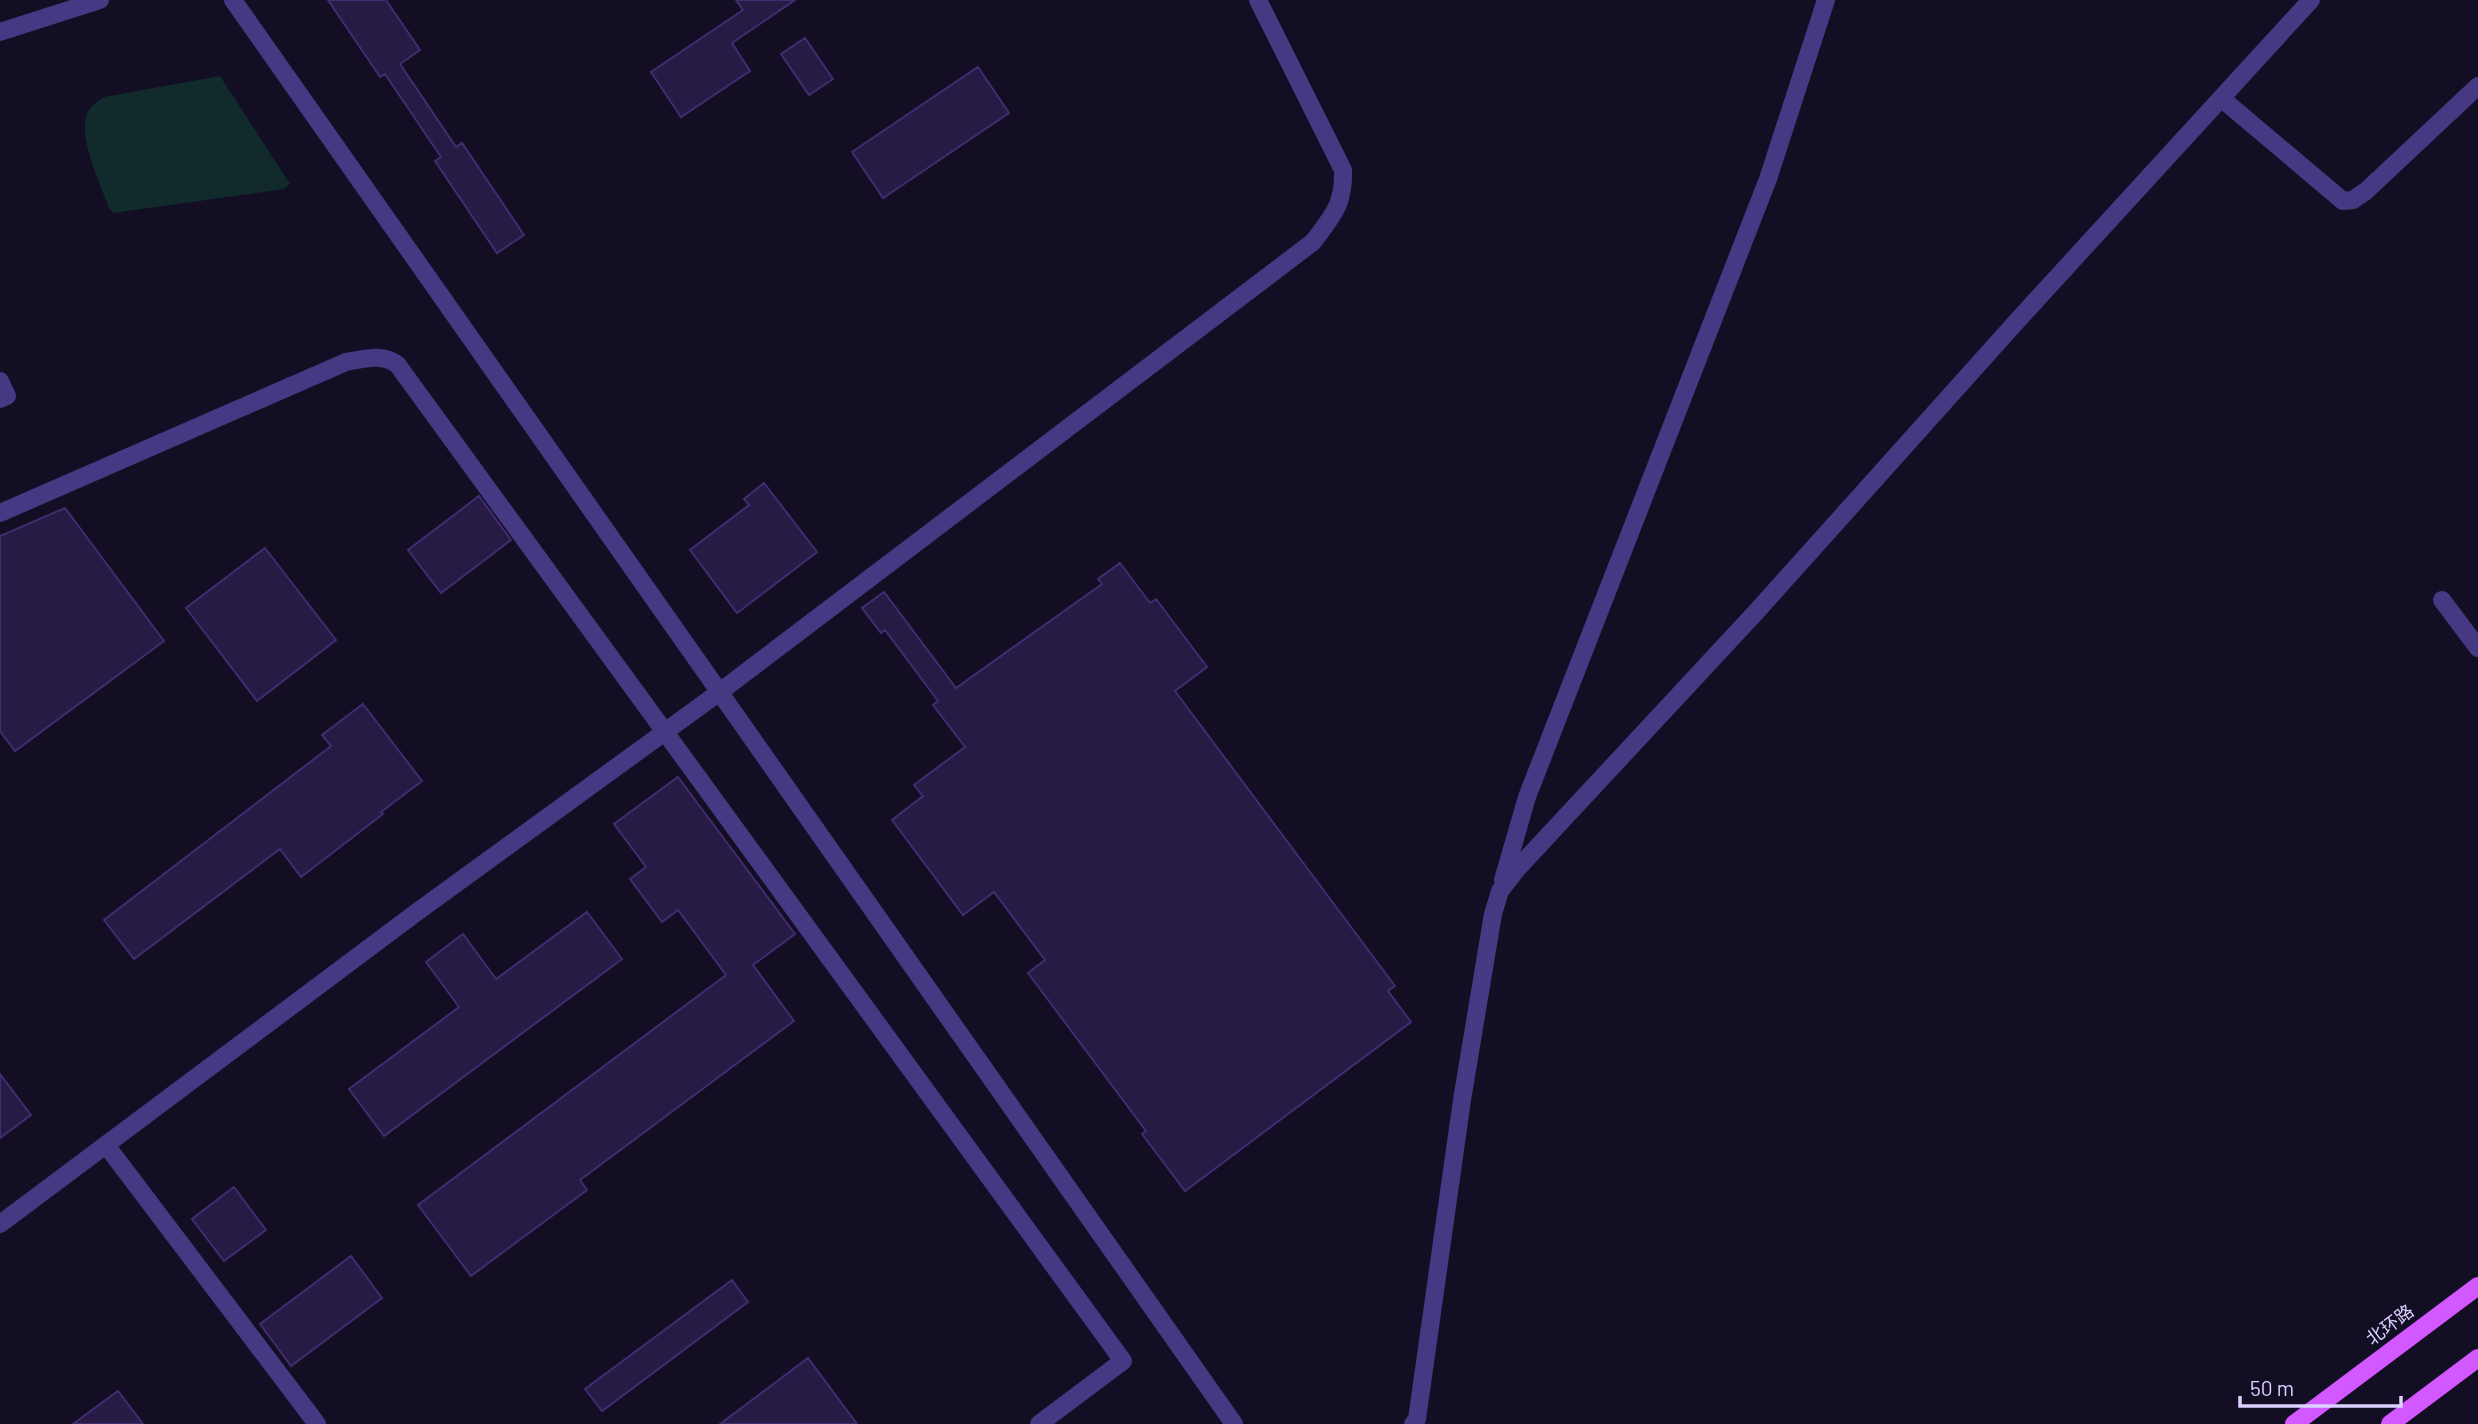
<svg xmlns="http://www.w3.org/2000/svg" width="2478" height="1424" font-family="Barlow,'Noto Sans SC',sans-serif">
<style>
.green{fill:#112b2d}
.building{fill:#271a44;stroke:#412c70;stroke-width:2}
.lines{fill:none;stroke-linecap:round;stroke-linejoin:round}
.minor{stroke:#443982;stroke-width:18}
.major{stroke:#d358ff;stroke-width:18}
.labels{text-anchor:middle;stroke-width:5;stroke-linejoin:round;paint-order:stroke}
.street-label{font-size:18px;fill:#dbd1ff;stroke:#140e24}
</style>
<rect width="100%" height="100%" fill="#140e24"/>
<path class="green" d="M220,76L290,184L284,189L113,213L109,208C101,185 76,134 88,112C91,105 98,101 104,97Z"/>
<path class="building" d="M328,0H386L420,50L400,64L456,147L462,143L524,235L497,253L435,161L441,157L385,74L380,77Z
M736,0H795L732,43L750,71L681,117L651,72L743,10Z
M805,38L833,79L809,95L781,54Z
M978,67L1009,113L883,198L852,152Z
M764,483L817,552L737,613L690,550L749,505L744,499Z
M479,496L511,540L441,593L408,550Z
M65,508L164,641L15,751L0,731V536Z
M265,548L336,640L257,701L186,608Z
M1120,563L1150,603L1156,599L1207,667L1175,691L1395,986L1388,991L1411,1022L1185,1191L1142,1134L1146,1131L1028,973L1045,960L994,892L963,915L892,820L923,796L914,785L965,747L933,705L938,701L885,630L881,633L862,608L884,592L956,688L1102,584L1098,579Z
M363,704L422,781L381,812L383,814L301,877L280,849L134,959L104,920L331,746L322,735Z
M678,777L795,934L753,965L794,1021L580,1180L587,1190L471,1276L418,1205L726,975L678,910L662,922L630,879L646,867L614,824Z
M587,912L622,959L384,1136L349,1089L459,1007L426,962L463,934L496,979Z
M0,1074L31,1115L0,1138Z
M234,1187L266,1230L224,1261L192,1219Z
M351,1256L382,1298L291,1366L260,1324Z
M732,1280L748,1302L602,1411L585,1389Z
M808,1358L857,1424H720Z
M118,1391L143,1424H73Z"/>
<g class="lines">
<path class="minor" d="M233,0L1234,1424
M0,32L100,0
M2221,98L2343,201L2353,200L2366,191L2478,86
M0,381L7,396L0,399
M0,513L346,362C365,359 380,353 397,364L1123,1361L1039,1424
M2442,600L2478,648
M1503,880L1527,797L1768,179L1826,0
M106,1145L317,1424
M0,1224L417,912L721,691L1313,242C1333,215 1344,205 1343,170L1258,0
M1413,1424L1417,1419L1462,1100L1493,914L1500,891L1517,869L1757,611L2017,321L2311,0"/>
<path class="major" d="M2294,1424L2478,1286
M2390,1424L2478,1358"/>
</g>
<g class="labels">
<g class="street-label">
<text transform="translate(2390 1325) rotate(-37)" y="6">北环路</text>
</g>
</g>
<path d="M2240 1396v10h161v-10" fill="none" stroke="#dbd1ff" stroke-width="3.5"/>
<text x="2250" y="1396" font-size="21" fill="#dbd1ff" stroke="#140e24" stroke-width="5" paint-order="stroke">50 m</text>
</svg>
